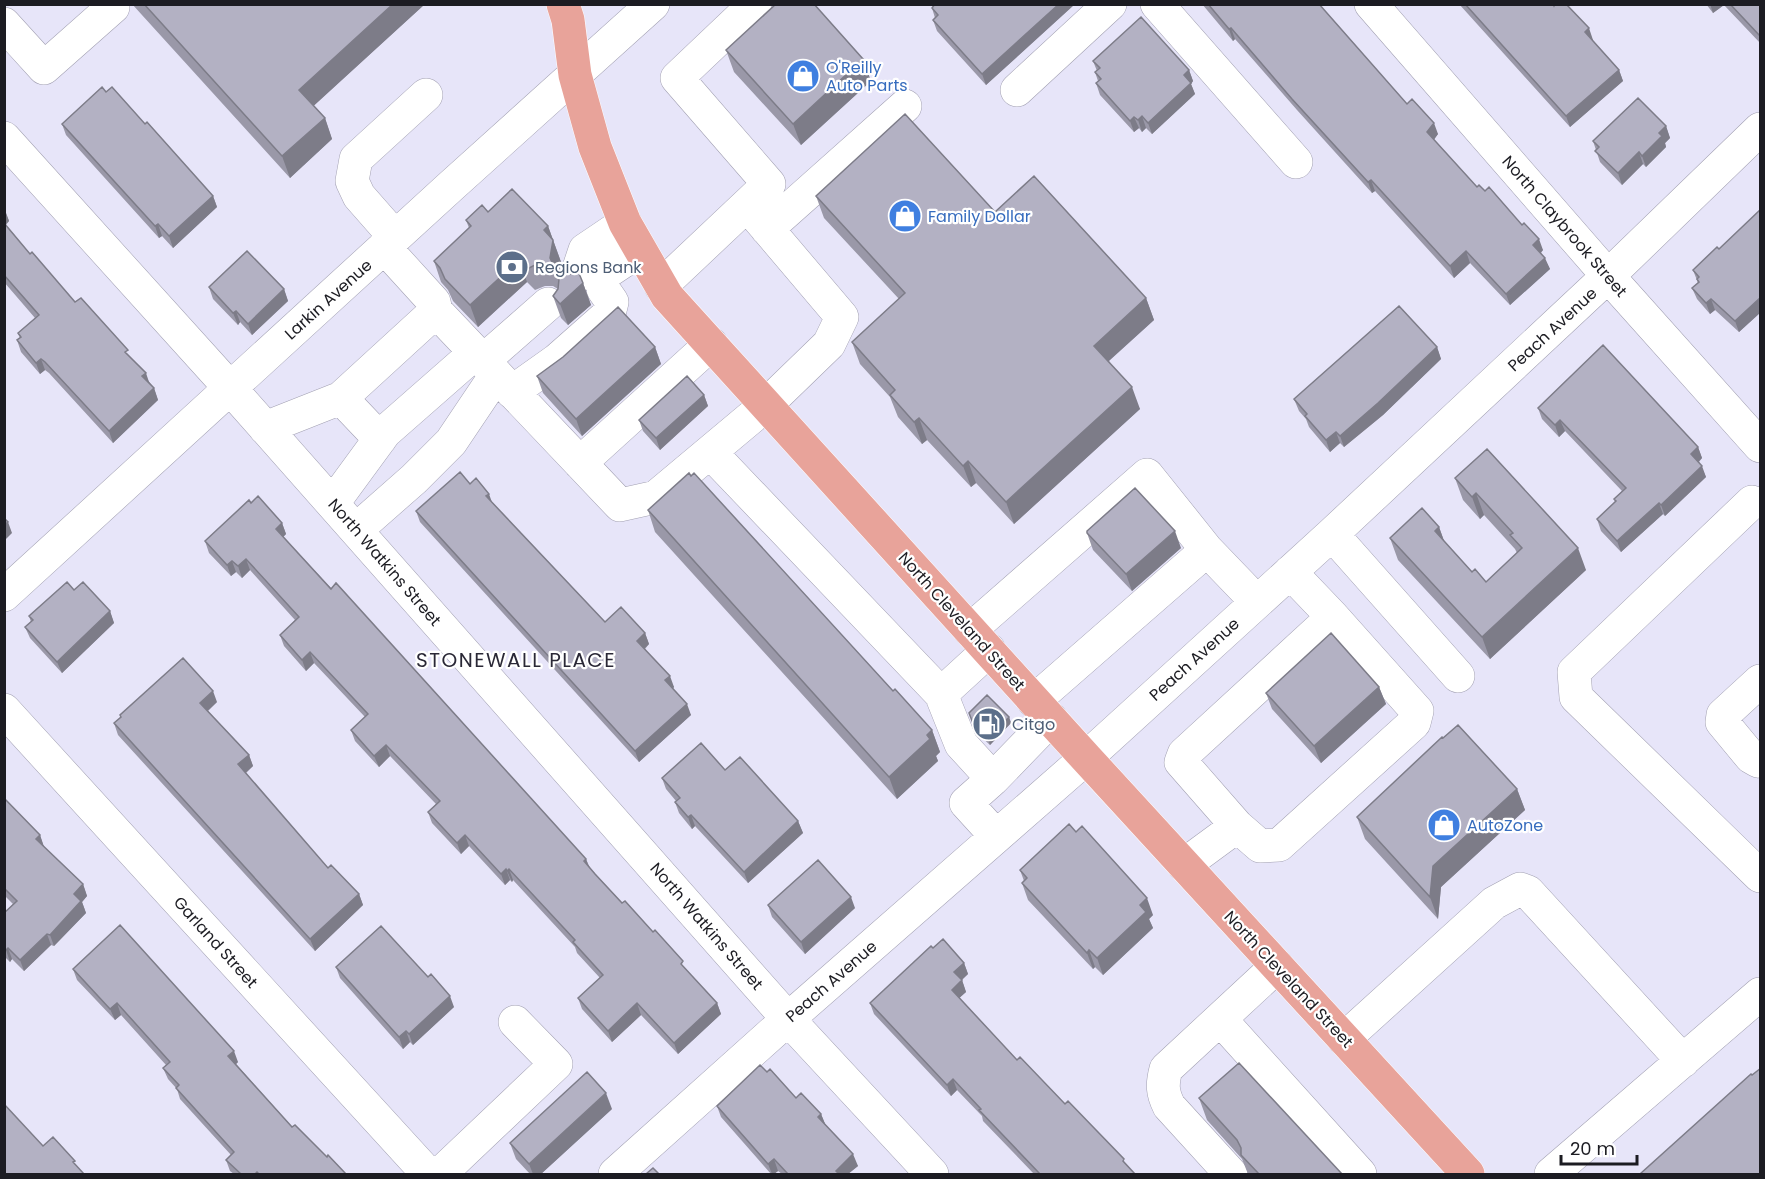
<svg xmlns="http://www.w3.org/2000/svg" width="1765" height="1179" font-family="Poppins,sans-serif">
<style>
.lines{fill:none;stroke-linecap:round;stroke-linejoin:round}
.minor-casing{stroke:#a2a0b2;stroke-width:34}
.major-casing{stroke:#fff;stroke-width:34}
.minor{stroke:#fff;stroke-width:33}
.major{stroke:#e8a39a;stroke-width:33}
.wall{fill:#9a98a8}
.shaded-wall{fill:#7d7c88}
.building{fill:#b3b1c3;stroke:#7d7c88;stroke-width:1.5}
.labels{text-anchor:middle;stroke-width:4.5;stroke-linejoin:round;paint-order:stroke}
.shop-label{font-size:16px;fill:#366cbe;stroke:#fff;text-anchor:start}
.street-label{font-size:16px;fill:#1c1c22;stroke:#fff}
.service-label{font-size:16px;fill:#4e5e75;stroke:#fff;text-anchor:start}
.quarter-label{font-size:20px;letter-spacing:1.5px;fill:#2a2836;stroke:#fff}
</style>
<rect width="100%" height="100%" fill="#e7e5f9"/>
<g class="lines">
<g class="minor-casing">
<path id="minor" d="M1157,4L1296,162
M1371,4L1608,276L1760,446
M4,24L44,68L113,7L111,4
M1017,90L1110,4
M4,138L230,388L788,1019L932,1174
M767,229L905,106
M395,237L359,196L352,181L356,159L426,95
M576,277L585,250L625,223
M661,286L769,184L677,78L755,4
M436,311L620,505L656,497L766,405L829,344L842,317L747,205
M483,361L548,304
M512,392L557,360L609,314L612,302L603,289L604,274L640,250
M341,398L380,439
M265,428L341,398L436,311L434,302L384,247
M710,452L941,694L989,650
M580,463L711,344
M1752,502L1574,672L1576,697L1760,876
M333,503L385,432L475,353
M356,530L414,479L451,442L496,375
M1332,534L1458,676
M4,595L450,187L653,4
M970,630L1147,475L1207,550
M1760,681L1723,715L1722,722L1751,757L1758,761L1760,760
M941,694L961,744L993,779L1051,719
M1034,701L1207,550L1257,602
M4,710L428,1174
M993,779L966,803L996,836
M1237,826L1260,846L1279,845L1414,723L1417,711L1333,617
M1184,865L1237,826L1181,762L1184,754L1333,617L1290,572
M1220,1019L1360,1174
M1344,1039L1494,903L1520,889L1528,892L1683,1061
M440,1174L556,1064L515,1022
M615,1174L788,1019L1086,758L1332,534L1608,276L1760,129
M1231,1174L1169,1106C1162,1092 1162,1084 1166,1069L1277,966
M1551,1174L1760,994"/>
</g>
<g class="major-casing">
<path id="major" d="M563,4L568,20L575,75L595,147L625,223L667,296L1086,758L1468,1174"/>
</g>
<use href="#minor" class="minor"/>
<use href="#major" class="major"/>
</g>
<path class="wall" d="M132,4H425L313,106L325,118L332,139L290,178Z
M935,4H1075L986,85L937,31L933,20L935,18L932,8Z
M1202,4H1319L1407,104L1438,134L1433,140L1477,187L1543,250L1541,253L1550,269L1510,305L1470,263L1454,278L1375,191L1372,193L1297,110L1235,39L1233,41Z
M1459,4H1553L1593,40L1592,41L1619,70L1623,81L1570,127Z
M1706,4H1761V44L1724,5L1713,13Z
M726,50L871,81L801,145L734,72Z
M1093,61L1189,70L1193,81L1191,84L1195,94L1152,134L1146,128L1142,132L1139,128L1134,132L1100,95L1096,83L1098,81L1095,72L1097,71Z
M106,92L145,124L213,196L217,207L173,248L162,236L159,238L66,135L62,124Z
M1666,126L1670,138L1665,143L1666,147L1646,167L1643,164L1622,185L1600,162L1593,141Z
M816,196L995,212L1146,298L1154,320L1109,361L1140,409L1014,524L976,483L971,487L927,440L922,444L898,417L890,397L860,364L852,342L899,299L824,218Z
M4,209L9,221L6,225L30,254L75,302L131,358L154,388L158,400L113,443L49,373L45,370L40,374L21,352L17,340L20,338L18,333L35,318L4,282Z
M1761,209V312L1739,332L1715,310L1710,314L1697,299L1692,288L1698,283L1693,270L1719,249Z
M488,212L548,226L561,262L559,271L583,283L591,305L568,325L561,318L553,296L558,289L553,286H545L535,290L527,282L478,327L453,301L448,290L441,282L434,261L469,228L466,220Z
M209,287L284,289L288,301L252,335L240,322L238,325L213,299Z
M655,347L661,364L582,436L543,393L537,376Z
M1437,347L1441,359L1383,415L1344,447L1340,443L1330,452L1309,427L1306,419L1299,411L1294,399Z
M704,395L708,406L660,450L643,431L639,420Z
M1538,408L1698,447L1702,458L1699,462L1706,477L1665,516L1663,514L1621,552L1601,531L1597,519L1615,502L1614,499L1622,491L1565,431L1559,437L1542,419Z
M1455,478L1586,570L1490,659L1398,560L1390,538L1439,527L1444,541L1472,572L1486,582L1517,553L1515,549L1484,515L1480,519L1463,500Z
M470,484L493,504L605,622L645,633L649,644L645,649L674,687L673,689L691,715L639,762L420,522L416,511Z
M251,503L282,523L286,534L283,537L586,859L590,868L622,903L717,1003L721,1014L678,1054L641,1015L612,1042L582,1009L578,998L600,978L577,953L575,947L513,880L512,882L510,880L505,885L469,846L461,854L432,823L428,812L436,804L390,756L379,767L355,741L351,730L365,717L314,663L306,671L284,646L280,635L295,620L250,570L242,578L236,572L231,576L209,553L205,541Z
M648,510L893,691L932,730L940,752L936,756L938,761L897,799L655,532Z
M1087,533L1181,548L1132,591L1093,550Z
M74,590L110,611L114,623L62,673L30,638L25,627L31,622L29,616Z
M1379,687L1386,704L1321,763L1272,709L1266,693Z
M217,702L208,711L249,755L253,766L246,773L328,868L359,894L363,905L315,951L118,735L114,723L121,717L120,715Z
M969,713L1009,717L1011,723L990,745L976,732Z
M725,770L798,821L803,833L748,883L695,826L692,829L679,813L675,802L676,801L666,789L662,778Z
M1517,789L1525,810L1441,887L1438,919L1365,839L1357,817Z
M4,798L40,835L44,847L83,884L87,896L82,902L86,913L54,946L51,945L24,971L12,959L10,962L4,956V913L13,904L4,895Z
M1020,870L1153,915L1149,919L1153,928L1103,975L1095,967L1093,969L1028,900L1022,883L1024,881Z
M768,905L855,908L805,954L772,917Z
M933,948L964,963L968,974L962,980L966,992L959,998L1017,1060L1065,1104L1135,1174H1034L983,1121L982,1116L957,1090L951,1096L874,1014L870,1003Z
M336,967L454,1007L413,1045L410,1042L403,1049L340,978Z
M73,969L238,1062L236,1064L292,1127L346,1174H234L230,1171L226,1160L231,1155L180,1099L177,1089L168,1079L163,1068L166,1065L121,1015L115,1020L77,980Z
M767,1072L796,1098L821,1114L825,1124L858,1166L848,1174H782L778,1171L774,1174H771L721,1117L717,1106Z
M1199,1098L1342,1174H1248L1242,1159L1207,1120Z
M612,1109L541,1174H530L516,1159L510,1143Z"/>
<path class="shaded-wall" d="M393,4H425L307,112L299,90Z
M1059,4H1075L986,85L982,74Z
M1710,4H1724V5L1713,13Z
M1231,28L1235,39L1233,41L1229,29Z
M1589,28L1593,40L1589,44L1585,32Z
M863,59L871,81L801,145L793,124Z
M1189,70L1193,81L1191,84L1195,94L1152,134L1148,123L1184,75Z
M1619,70L1623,81L1570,127L1566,116Z
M1142,116L1146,128L1142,132L1138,120Z
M1134,117L1139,128L1134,132L1130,121Z
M325,118L332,139L290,178L282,156Z
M1434,123L1438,134L1431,144L1427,132Z
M1666,126L1670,138L1665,143L1666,147L1646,167L1642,156L1659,133Z
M1639,152L1643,164L1622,185L1618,173Z
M1371,180L1375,191L1372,193L1368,182Z
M213,196L217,207L173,248L169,236Z
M5,210L9,221L4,226V211Z
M158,224L162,236L159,238L155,226Z
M548,226L561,262L558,278L554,269L558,280L550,258L544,230Z
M1539,239L1543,250L1537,256L1533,245Z
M1466,251L1470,263L1454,278L1450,266Z
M1545,258L1550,269L1510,305L1506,294Z
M519,260L527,282L478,327L470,305Z
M583,283L591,305L568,325L560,304Z
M284,289L288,301L252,335L248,324Z
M1761,297V312L1739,332L1735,321Z
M1146,298L1154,320L1102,367L1094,346Z
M1711,299L1715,310L1710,314L1706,303Z
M236,311L240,322L238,325L233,313Z
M655,347L661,364L582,436L576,419Z
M1437,347L1441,359L1383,415L1344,447L1340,436Z
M41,359L45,370L40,374L36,363Z
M146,373L150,385L142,376Z
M1132,387L1140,409L1014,524L1006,502Z
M154,388L158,400L113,443L109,431Z
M704,395L708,406L660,450L656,438Z
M919,418L927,440L922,444L914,422Z
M1560,420L1565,431L1559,437L1555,425Z
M1336,432L1340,443L1330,452L1326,440Z
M1698,447L1702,458L1695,465L1691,454Z
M968,461L976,483L971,487L963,466Z
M1702,466L1706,477L1665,516L1661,505Z
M1476,493L1484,515L1480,519L1472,497Z
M489,494L493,505L486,496Z
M1659,503L1663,514L1621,552L1617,541Z
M8,522L12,533L4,541V525Z
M282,523L286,534L280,540L276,529Z
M1439,527L1447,549L1435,531Z
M1175,531L1181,548L1132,591L1126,574Z
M1578,548L1586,570L1490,659L1482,637Z
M246,559L250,570L242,578L238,566Z
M232,561L236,572L231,576L227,565Z
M110,611L114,623L62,673L57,662Z
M645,633L649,644L641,652L637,641Z
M310,652L314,663L306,671L302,660Z
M670,676L674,687L669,692L665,680Z
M1379,687L1386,704L1321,763L1314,746Z
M213,691L217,702L204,714L200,703Z
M687,704L691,715L639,762L635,751Z
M1009,717L1011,723L990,745L988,739Z
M932,730L940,752L936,756L938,761L897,799L889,777Z
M386,745L390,756L379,767L374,756Z
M249,755L253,766L242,776L238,764Z
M1517,789L1525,810L1441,887L1438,919L1430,897L1433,866Z
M691,815L695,826L692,829L688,817Z
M798,821L803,833L748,883L744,872Z
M40,835L44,847L36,839Z
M465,835L469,846L461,854L457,843Z
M586,859L590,870L584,861Z
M506,869L510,880L505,885L501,874Z
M509,869L513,880L512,882L507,871Z
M83,884L87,896L82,902L86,913L54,946L50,935L74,894Z
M359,894L363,905L315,951L310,939Z
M851,897L855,908L805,954L801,942Z
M1147,898L1153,915L1149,919L1153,928L1103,975L1097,958L1140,905Z
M47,934L51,945L24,971L20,960Z
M8,948L12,959L10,962L6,950Z
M1089,950L1095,967L1093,969L1087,953Z
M964,963L968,974L958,983L954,972Z
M962,980L966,992L956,1001L952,990Z
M450,996L454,1007L413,1045L409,1034Z
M117,1003L121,1015L115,1020L110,1009Z
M637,1003L641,1015L612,1042L608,1031Z
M717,1003L721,1014L678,1054L674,1043Z
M406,1031L410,1042L403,1049L399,1037Z
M234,1051L238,1062L233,1067L228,1056Z
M953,1079L957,1090L951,1096L947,1085Z
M606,1093L612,1109L541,1174H533L529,1164Z
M821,1114L826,1126L818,1117Z
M853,1154L858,1166L848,1174H837L836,1171Z
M774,1159L778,1171L774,1174H772L768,1164Z"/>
<path class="building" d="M144,4H393L299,90L325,118L282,156Z
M776,4H814L863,59L793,124L726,50Z
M935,4H1059L982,74L933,20L938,15L932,8Z
M1208,4H1319L1407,104L1412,99L1434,123L1427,132L1477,187L1479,185L1485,191L1489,187L1522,225L1524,223L1539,239L1533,245L1545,258L1506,294L1466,251L1450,266L1371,180L1368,182L1292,99L1231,28L1229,29Z
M1465,4H1553L1554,6L1555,4H1566L1589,28L1585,32L1619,70L1566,116Z
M1730,4H1761V37Z
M1141,17L1189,70L1184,75L1191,83L1148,123L1142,116L1138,120L1134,117L1130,121L1096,83L1101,79L1095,72L1100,68L1093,61Z
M102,87L106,92L112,87L145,124L147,122L213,196L169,236L158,224L155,226L62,124Z
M1638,98L1666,126L1659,133L1662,136L1642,156L1639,152L1618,173L1595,151L1599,147L1593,141Z
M905,114L995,212L1034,176L1146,298L1094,346L1132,387L1006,502L968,461L963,466L919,418L914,422L890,395L895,390L852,342L905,293L816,196Z
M512,189L548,226L544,230L553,240L550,258L554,267L563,273L571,274L578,271L583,283L560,304L553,296L558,289L559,279L554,269L546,264H537L527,269L519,260L470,305L445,279L440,268L434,261L471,226L466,220L482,205L488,212Z
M1761,209V297L1735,321L1711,299L1706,303L1692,288L1699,282L1697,279L1699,277L1693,270L1717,247L1719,249Z
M4,223L30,254L32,252L75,302L81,298L128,350L125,352L146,373L142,376L154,388L109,431L45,362L41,359L36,363L17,340L21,337L18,333L39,315L4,275Z
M247,251L284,289L248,324L236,311L233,313L209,287Z
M1399,306L1437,347L1378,403L1340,436L1336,432L1326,440L1305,416L1307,414L1294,399Z
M618,307L655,347L576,419L537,376L563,357Z
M1603,345L1698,447L1691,454L1702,466L1661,505L1659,503L1617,541L1597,519L1616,501L1614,499L1626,488L1560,420L1555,425L1538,408Z
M687,376L704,395L656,438L639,420Z
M1487,449L1578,548L1482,637L1390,538L1422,508L1439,527L1435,531L1472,572L1475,569L1486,582L1522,548L1510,535L1513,533L1476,493L1472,497L1455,478Z
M460,472L470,484L476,478L489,494L486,496L605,622L621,607L645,633L637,641L670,676L665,680L687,704L635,751L416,511Z
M689,473L691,476L694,473L893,691L895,689L932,730L927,735L930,739L889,777L648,510Z
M1135,488L1175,531L1126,574L1087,533V531Z
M258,496L282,523L276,529L331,589L336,583L586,859L584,861L595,874L622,903L625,901L653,932L655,930L683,961L681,964L717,1003L674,1043L637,1003L608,1031L578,998L603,975L573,942L575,940L509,869L507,871L506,869L501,874L465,835L457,843L428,812L440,801L386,745L374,756L351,730L368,714L310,652L302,660L280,635L299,617L246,559L238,566L232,561L227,565L205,541L249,500L251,503Z
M4,518L8,522L4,525Z
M67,582L74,590L83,582L110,611L57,662L25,627L33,620L29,616Z
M1331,633L1379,687L1314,746L1266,693Z
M183,658L213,691L200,703L249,755L238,764L328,868L331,865L359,894L310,939L114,723L121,717L120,715Z
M987,695L1009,717L988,739L974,726L969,713Z
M1458,725L1517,789L1433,866L1430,897L1357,817L1442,737L1443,738Z
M701,743L725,770L740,757L798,821L744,872L691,815L688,817L675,802L680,798L662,778Z
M4,798L40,835L36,839L83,884L74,894L81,901L50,935L47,934L20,960L8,948L6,950L4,949V913L17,901L4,888Z
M1069,824L1076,832L1082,826L1147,898L1140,905L1146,912L1097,958L1089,950L1087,953L1022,883L1027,878L1020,870Z
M818,860L851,897L801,942L768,905Z
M120,925L234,1051L228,1056L292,1127L295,1125L327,1157L328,1155L346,1174H259L257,1172L255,1174H241L226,1160L234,1152L176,1088L179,1085L163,1068L170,1062L117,1003L110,1009L73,969Z
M381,926L428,977L431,974L450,996L409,1034L406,1031L399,1037L336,967Z
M943,939L964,963L954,972L962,980L952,990L1017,1060L1020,1057L1065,1104L1068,1101L1124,1159L1123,1161L1135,1174H1040L979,1110L981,1109L953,1079L947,1085L870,1003L931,946L933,948Z
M1239,1063L1342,1174H1259L1241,1155V1148L1237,1140L1199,1098Z
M760,1065L767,1072L770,1069L796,1098L801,1093L821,1114L818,1117L853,1154L836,1171L839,1174H788L774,1159L768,1164L717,1106Z
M1761,1068V1174H1640L1751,1074L1752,1075Z
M587,1072L606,1093L529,1164L510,1143Z
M4,1104L43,1146L53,1137L75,1161L73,1162L84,1174H4Z
M653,1168L659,1174H646Z"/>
<defs>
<g id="shop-disc" transform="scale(1.725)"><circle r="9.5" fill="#3f7fe0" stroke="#fff"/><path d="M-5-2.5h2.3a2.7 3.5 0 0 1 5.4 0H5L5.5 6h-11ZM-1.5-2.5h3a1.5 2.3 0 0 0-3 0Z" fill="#fff"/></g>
<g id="bank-disc" transform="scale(1.725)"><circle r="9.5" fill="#5c6f8a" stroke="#fff"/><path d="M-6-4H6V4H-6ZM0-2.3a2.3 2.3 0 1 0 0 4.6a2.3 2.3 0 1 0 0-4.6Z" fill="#fff"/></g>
<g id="fuel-disc" transform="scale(1.725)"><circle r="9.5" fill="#5c6f8a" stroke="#fff"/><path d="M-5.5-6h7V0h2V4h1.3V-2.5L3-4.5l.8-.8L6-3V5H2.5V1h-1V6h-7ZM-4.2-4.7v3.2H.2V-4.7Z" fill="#fff"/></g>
</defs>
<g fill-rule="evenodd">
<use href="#shop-disc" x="803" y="76"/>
<use href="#shop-disc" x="905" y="216"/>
<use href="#bank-disc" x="512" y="267"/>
<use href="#fuel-disc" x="989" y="724"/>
<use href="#shop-disc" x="1444" y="825"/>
</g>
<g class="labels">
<g class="shop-label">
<text x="826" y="73">O'Reilly<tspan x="826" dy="18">Auto Parts</tspan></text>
<text x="928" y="222">Family Dollar</text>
<text x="1467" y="831">AutoZone</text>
</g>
<g class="street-label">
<text transform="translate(1565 226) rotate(49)" y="6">North Claybrook Street</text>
<text transform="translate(328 299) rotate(-42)" y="6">Larkin Avenue</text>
<text transform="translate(1552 329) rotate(-43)" y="6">Peach Avenue</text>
<text transform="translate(385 562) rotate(49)" y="6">North Watkins Street</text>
<text transform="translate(962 621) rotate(48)" y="6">North Cleveland Street</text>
<text transform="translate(1194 659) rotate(-42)" y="6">Peach Avenue</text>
<text transform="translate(707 926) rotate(49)" y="6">North Watkins Street</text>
<text transform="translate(216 942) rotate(48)" y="6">Garland Street</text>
<text transform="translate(1289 979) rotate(47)" y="6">North Cleveland Street</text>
<text transform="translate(831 981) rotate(-41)" y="6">Peach Avenue</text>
</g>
<g class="service-label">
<text x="535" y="273">Regions Bank</text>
<text x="1012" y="730">Citgo</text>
</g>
<g class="quarter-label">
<text x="516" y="667">STONEWALL PLACE</text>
</g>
</g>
<rect width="1765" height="1179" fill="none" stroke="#1c1c22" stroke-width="12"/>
<path d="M1561 1155v9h76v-9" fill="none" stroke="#1c1c22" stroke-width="3"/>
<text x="1570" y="1155" font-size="18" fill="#1c1c22" stroke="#ffffff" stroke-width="4.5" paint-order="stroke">20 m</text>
</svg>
